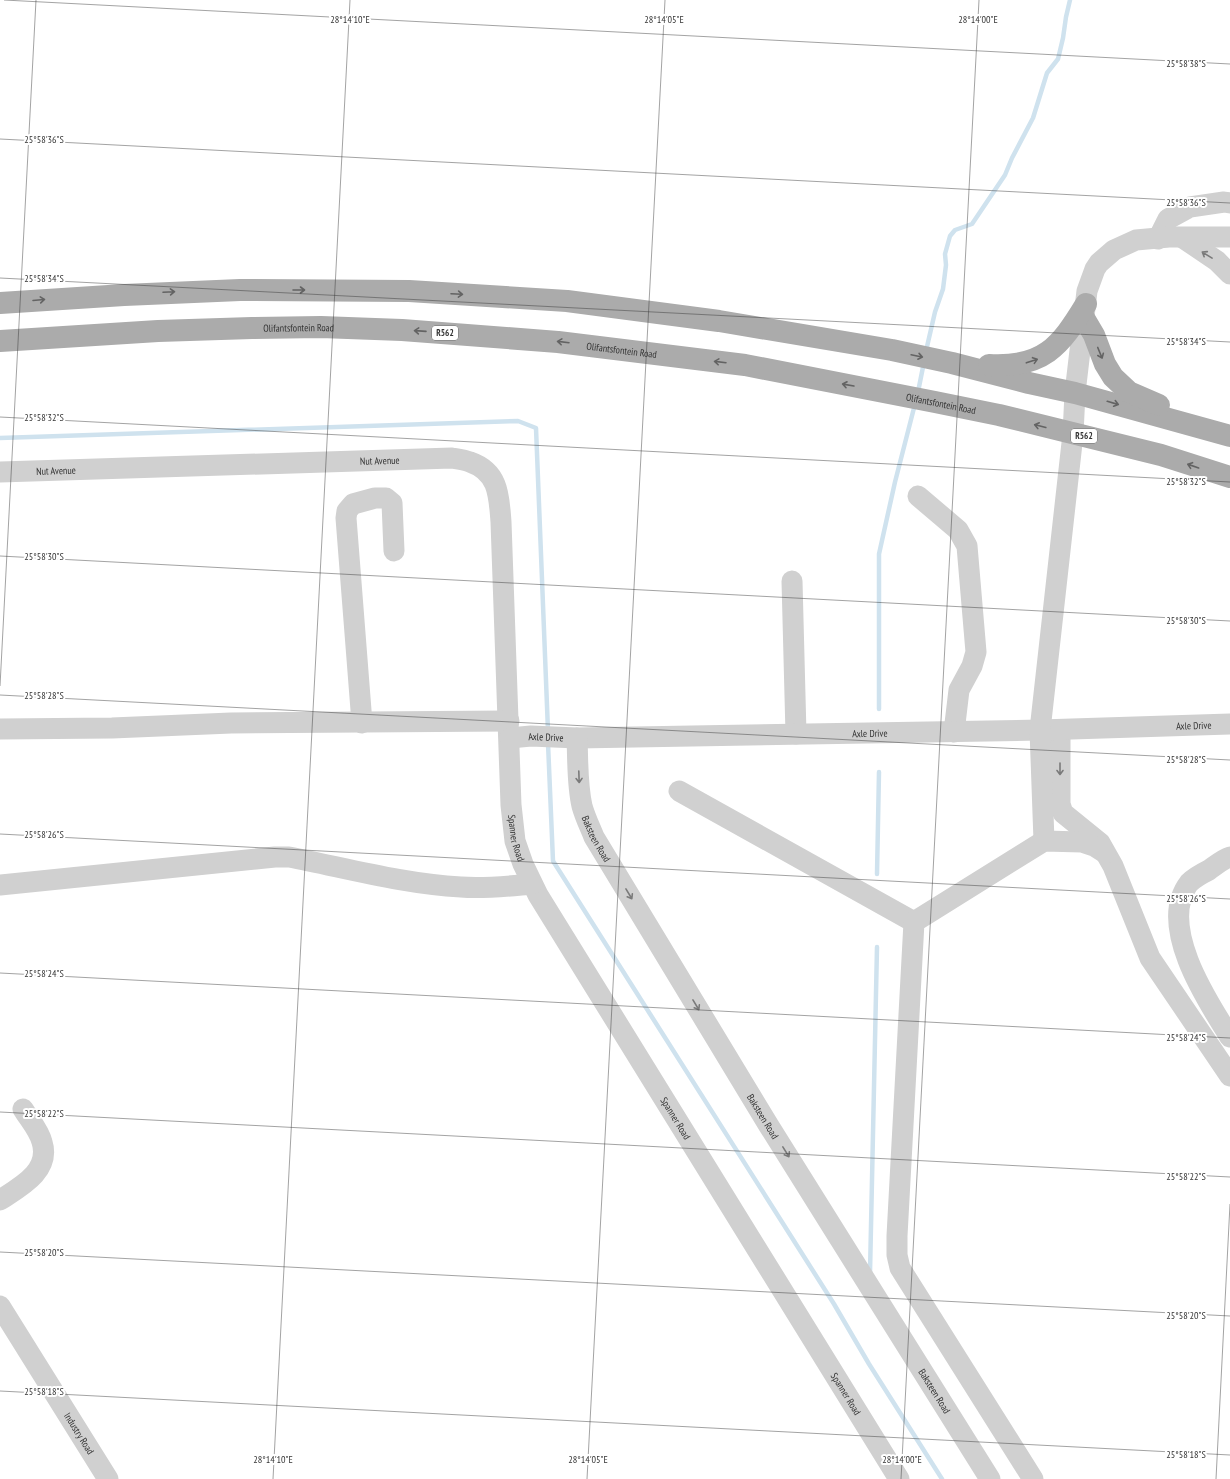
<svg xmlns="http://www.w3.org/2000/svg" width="1230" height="1479" font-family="'PT Sans Narrow',sans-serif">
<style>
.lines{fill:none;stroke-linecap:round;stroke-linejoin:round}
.stream{stroke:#cfe2ee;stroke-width:4.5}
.minor{stroke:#d0d0d0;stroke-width:21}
.major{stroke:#ababab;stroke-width:22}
.oneway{stroke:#7a7a7a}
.oneway2{stroke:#636363}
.ticks{fill:none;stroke:#333;stroke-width:1;stroke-opacity:0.45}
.labels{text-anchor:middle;stroke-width:4;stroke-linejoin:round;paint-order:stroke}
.shield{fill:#fff;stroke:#707070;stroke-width:1}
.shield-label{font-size:9px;font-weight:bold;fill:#333}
.street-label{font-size:10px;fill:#333;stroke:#fff}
.ticks-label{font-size:10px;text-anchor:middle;fill:#333;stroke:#fff;stroke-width:4;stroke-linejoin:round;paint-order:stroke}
</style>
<rect width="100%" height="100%" fill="#fff"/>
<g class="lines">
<path class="stream" d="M926,351L935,312L943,289L946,265L945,254L950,236L955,230L972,224L1005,175L1012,158L1033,118L1047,73L1058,59L1063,38L1066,17L1070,0
M918,392L924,362
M0,438L518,421L536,428L548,731
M879,709V554L895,482L915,404
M548,743L553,861L834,1304L869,1364L942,1479
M877,874L879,772
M870,1273L877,947"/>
<g class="minor">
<path d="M1183,238L1217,261L1230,274"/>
<path d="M1158,239L1168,219L1190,207L1224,202L1230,203"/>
<path id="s1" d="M0,472L452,458C458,459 465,460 470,462C499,472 499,496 501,522L511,805L515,841L523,864L538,895L899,1479"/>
<path d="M918,496L958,530L967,546L976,652L972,666L959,690L954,732"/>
<path d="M792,581L796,734"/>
<path d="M362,723L346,518L347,511L353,504L375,498H386L392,503L394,551"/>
<path d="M0,729L112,728L231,723L509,721"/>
<path d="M1060,730V804L1063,813L1100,843L1113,866L1150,958L1230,1076"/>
<path id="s2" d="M510,738L531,736L577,738L1040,730L1230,724"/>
<path id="s3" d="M577,738C578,760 577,784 582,806C585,817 590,827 594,837L769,1126L990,1479"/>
<path d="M679,791L914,922"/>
<path d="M1044,841L1040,730L1073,434L1075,393L1087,291L1095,269L1099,263L1114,250L1136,240L1169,237H1230"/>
<path d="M1230,857C1223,859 1216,865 1209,870C1203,873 1194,878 1189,883C1157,925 1207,1001 1230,1037"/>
<path d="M0,885L275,857H289C346,868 403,884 461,887C485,889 509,886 532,884"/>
<path d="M0,1200C20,1187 51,1171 42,1142C39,1130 29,1119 23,1109"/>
<path id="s4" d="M0,1306L108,1479"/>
<path d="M1033,1479L900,1268L897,1255V1236L914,922L1044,841L1082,842L1094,846L1105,853"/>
</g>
<g class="major">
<path d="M0,303L124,295L240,290L409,291L567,301L719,321L892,350L952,363L1029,383L1075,393L1230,436"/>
<path d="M1084,318L1094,335L1105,364L1113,377L1129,392L1159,405"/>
<path id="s5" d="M0,341L158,331L252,328L321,327L402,330L558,342L745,365L935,402L999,415L1161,455L1230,477"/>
<path d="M989,365C1043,368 1060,347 1086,304"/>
</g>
</g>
<defs><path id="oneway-shaft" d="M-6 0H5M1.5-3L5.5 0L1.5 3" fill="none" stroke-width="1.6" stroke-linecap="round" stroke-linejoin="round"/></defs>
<g class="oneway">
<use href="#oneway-shaft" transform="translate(1207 255) rotate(-148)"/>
<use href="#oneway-shaft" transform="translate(1060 769) rotate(90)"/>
<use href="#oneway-shaft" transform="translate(579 777) rotate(88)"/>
<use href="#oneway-shaft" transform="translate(629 894) rotate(59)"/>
<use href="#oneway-shaft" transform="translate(696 1005) rotate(59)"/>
<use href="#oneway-shaft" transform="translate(786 1152) rotate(58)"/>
</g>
<g class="oneway2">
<use href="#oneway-shaft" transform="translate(299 290)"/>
<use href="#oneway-shaft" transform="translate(169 292) rotate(-3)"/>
<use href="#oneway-shaft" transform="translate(457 294) rotate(3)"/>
<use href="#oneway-shaft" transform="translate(39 300) rotate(-5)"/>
<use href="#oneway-shaft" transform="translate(420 331) rotate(-176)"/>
<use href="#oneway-shaft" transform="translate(563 342) rotate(-173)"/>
<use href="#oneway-shaft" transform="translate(1100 353) rotate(68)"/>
<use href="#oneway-shaft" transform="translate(917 356) rotate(12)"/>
<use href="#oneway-shaft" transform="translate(1032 361) rotate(-18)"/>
<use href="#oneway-shaft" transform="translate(720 362) rotate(-173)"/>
<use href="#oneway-shaft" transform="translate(848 385) rotate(-170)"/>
<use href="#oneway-shaft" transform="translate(1113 403) rotate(16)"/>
<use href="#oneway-shaft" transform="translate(1040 426) rotate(-166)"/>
<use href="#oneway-shaft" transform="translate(1193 466) rotate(-161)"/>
</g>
<path class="ticks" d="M4,0L1230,64M0,139L1230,203M0,278L1230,342M0,417L1230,482M0,556L1230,621M0,686L36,0M0,695L1230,760M0,834L1230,899M0,973L1230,1038M0,1112L1230,1177M0,1252L1230,1316M0,1391L1230,1455M273,1479L350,0M587,1479L665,0M901,1479L979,0M1216,1479L1230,1204"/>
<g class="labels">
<g class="shield">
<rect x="432" y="326" width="26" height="14" rx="3"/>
<rect x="1071" y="429" width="26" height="14" rx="3"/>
</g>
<g class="shield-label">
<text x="445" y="336">R562</text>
<text x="1084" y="439">R562</text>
</g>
<g class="street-label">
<text dy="4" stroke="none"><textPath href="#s5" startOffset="299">Olifantsfontein Road</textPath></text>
<text dy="4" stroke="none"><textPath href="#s5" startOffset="623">Olifantsfontein Road</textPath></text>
<text dy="4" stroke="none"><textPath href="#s5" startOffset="947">Olifantsfontein Road</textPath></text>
<text dy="4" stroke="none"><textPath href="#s1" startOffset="380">Nut Avenue</textPath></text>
<text dy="4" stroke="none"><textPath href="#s1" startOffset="56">Nut Avenue</textPath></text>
<text dy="4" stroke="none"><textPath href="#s2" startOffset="684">Axle Drive</textPath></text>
<text dy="4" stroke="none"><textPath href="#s2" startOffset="360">Axle Drive</textPath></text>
<text dy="4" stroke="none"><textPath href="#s2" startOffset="36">Axle Drive</textPath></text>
<text dy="4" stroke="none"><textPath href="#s1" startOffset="860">Spanner Road</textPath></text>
<text dy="4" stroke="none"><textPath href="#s3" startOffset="104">Baksteen Road</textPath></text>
<text dy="4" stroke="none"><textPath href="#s3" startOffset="428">Baksteen Road</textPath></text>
<text dy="4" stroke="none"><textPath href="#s1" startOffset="1184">Spanner Road</textPath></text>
<text dy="4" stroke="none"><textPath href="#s3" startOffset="752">Baksteen Road</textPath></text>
<text dy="4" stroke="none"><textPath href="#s1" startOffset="1508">Spanner Road</textPath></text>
<text dy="4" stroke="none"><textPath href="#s4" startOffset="150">Industry Road</textPath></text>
</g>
</g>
<g class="ticks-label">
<text x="350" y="23">28°14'10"E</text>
<text x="664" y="23">28°14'05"E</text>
<text x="978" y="23">28°14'00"E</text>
<text x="1186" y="67">25°58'38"S</text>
<text x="44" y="143">25°58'36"S</text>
<text x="1186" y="206">25°58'36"S</text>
<text x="44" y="282">25°58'34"S</text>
<text x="1186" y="345">25°58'34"S</text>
<text x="44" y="421">25°58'32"S</text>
<text x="1186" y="485">25°58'32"S</text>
<text x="44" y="560">25°58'30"S</text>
<text x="1186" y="624">25°58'30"S</text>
<text x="44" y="699">25°58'28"S</text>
<text x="1186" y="763">25°58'28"S</text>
<text x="44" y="838">25°58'26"S</text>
<text x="1186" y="902">25°58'26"S</text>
<text x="44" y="977">25°58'24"S</text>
<text x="1186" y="1041">25°58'24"S</text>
<text x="44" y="1117">25°58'22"S</text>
<text x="1186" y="1180">25°58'22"S</text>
<text x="44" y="1256">25°58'20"S</text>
<text x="1186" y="1319">25°58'20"S</text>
<text x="44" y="1395">25°58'18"S</text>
<text x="1186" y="1458">25°58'18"S</text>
<text x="273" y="1463">28°14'10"E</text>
<text x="588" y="1463">28°14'05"E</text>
<text x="902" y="1463">28°14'00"E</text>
</g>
</svg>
